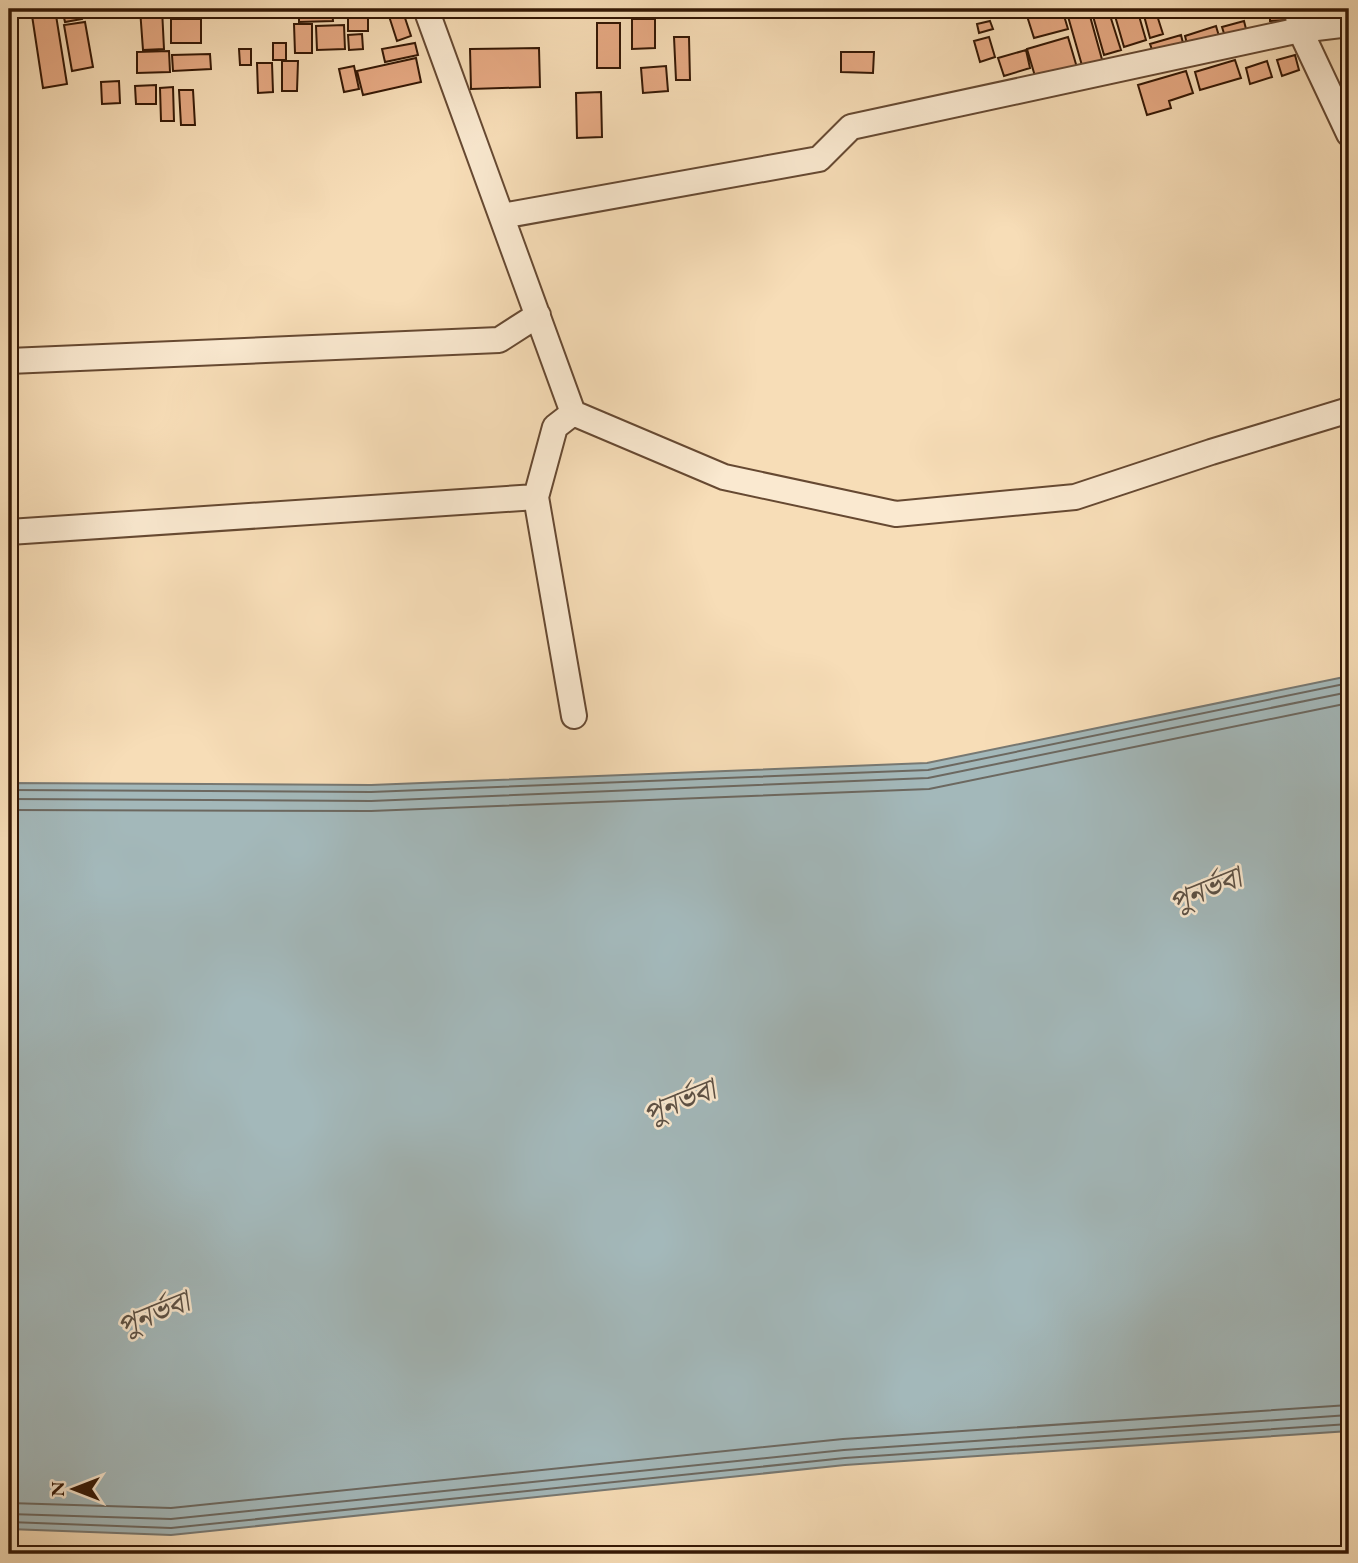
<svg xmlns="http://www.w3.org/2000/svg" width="1358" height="1563" font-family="'EB Garamond','Noto Serif Bengali',serif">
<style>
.water{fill:#a3b8ba;stroke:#777872;stroke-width:2}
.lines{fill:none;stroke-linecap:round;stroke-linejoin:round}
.shore{stroke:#6c6860;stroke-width:2}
.building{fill:#e6a983;stroke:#351805;stroke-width:2}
.street-casing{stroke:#664932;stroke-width:28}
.street{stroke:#fae9d0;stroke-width:24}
.labels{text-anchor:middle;stroke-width:5;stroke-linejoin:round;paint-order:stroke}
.water-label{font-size:30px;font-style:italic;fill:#5c5044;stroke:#fae9d0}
</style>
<rect width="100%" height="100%" fill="#f7ddb7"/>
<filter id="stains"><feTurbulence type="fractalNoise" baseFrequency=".00286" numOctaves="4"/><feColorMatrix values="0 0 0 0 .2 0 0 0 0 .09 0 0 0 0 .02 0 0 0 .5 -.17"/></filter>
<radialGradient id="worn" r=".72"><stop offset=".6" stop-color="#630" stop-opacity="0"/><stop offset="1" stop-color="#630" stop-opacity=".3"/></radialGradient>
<path class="water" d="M1349,676V1431L845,1465L171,1535L9,1529V783L371,785L927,763Z"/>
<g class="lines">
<path class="shore" d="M9,790L371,792L928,770L1349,683
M9,799L371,801L928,778L1349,692
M9,810L371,811L929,789L1349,703
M9,1503L171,1508L843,1439L1349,1405
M9,1514L171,1519L844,1450L1349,1415
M9,1522L171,1528L845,1458L1349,1424"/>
</g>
<path class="building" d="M31,9H55L67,84L43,88Z
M62,9H80L82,19L65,22Z
M140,9H162L164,49L143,50Z
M299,9H332L333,21L299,22Z
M402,9L411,36L397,41L388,13Z
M1052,9H1062L1068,29L1034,38L1027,16Z
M1081,9H1088L1103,63L1083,69L1067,13Z
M1091,9H1108L1121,50L1104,55Z
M1113,9H1137L1146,40L1124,47Z
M1155,9L1163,34L1150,38L1143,12Z
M1270,9H1289V20L1270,21Z
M348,14H368V31H348Z
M171,19H201V43H171Z
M632,19H655V48L632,49Z
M990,21L993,29L979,33L977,24Z
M1244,21L1248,37L1227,43L1222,27Z
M85,22L93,67L72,71L64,25Z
M597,23H620V68H597Z
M294,24H312V53H295Z
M344,25L345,49L317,50L316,26Z
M1216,26L1221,43L1189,52L1185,36Z
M362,34L363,49L349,50L348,35Z
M1181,35L1184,47L1154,55L1150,44Z
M674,37H689L690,80H676Z
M989,37L995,57L980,62L974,41Z
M1068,37L1078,71L1037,83L1027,49Z
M273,43H286V60H273Z
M415,43L418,55L385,62L382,49Z
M539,48L540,87L471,89L470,49Z
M239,49H251V65H240Z
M1026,50L1030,68L1004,76L998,58Z
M169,51L170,72L137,73V52Z
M841,52H874L873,73L841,72Z
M210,54L211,69L173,71L172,55Z
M1295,55L1299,70L1282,76L1277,60Z
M416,58L421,82L363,95L357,71Z
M1235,60L1241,78L1200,90L1195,72Z
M282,61H298L297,91H282Z
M1267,61L1272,77L1250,84L1246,68Z
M257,63H272L273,92L258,93Z
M354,66L359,89L344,92L339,69Z
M666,66L668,91L643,93L641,68Z
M1186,71L1193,93L1169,101L1171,108L1147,115L1138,85Z
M119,81L120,103L102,104L101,82Z
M156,85V104H136L135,86Z
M173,87L174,121H161L160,88Z
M179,90H193L195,125H181Z
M601,92L602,137L577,138L576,93Z"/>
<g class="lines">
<g class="street-casing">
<path id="street" d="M426,9L573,413L724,477L896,514L1075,497L1211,452L1349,410
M1297,9L1300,30L1349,134
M502,216L819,159L851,127L1300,30L1349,24
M9,361L499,340L538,315
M536,497L574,716
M9,532L536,497L555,427L573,413"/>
</g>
<use href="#street" class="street"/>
</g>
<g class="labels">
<g class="water-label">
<text transform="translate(1205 890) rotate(-22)" y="10">পুনর্ভবা</text>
<text transform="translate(679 1102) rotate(-22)" y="10">পুনর্ভবা</text>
<text transform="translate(153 1314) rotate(-22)" y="10">পুনর্ভবা</text>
</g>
</g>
<rect width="1358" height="1563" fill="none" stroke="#f7ddb7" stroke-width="35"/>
<rect x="10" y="10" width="1337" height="1542" fill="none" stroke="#351805" stroke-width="3.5"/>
<rect x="18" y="18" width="1323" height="1528" fill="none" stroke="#351805" stroke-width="2"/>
<g transform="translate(74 1489) rotate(270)" stroke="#fae9d0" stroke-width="5" paint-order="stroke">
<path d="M0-5L12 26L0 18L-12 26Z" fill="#351805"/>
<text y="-10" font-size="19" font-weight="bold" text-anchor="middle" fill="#351805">N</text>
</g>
<rect width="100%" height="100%" filter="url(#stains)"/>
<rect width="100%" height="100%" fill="url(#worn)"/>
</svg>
